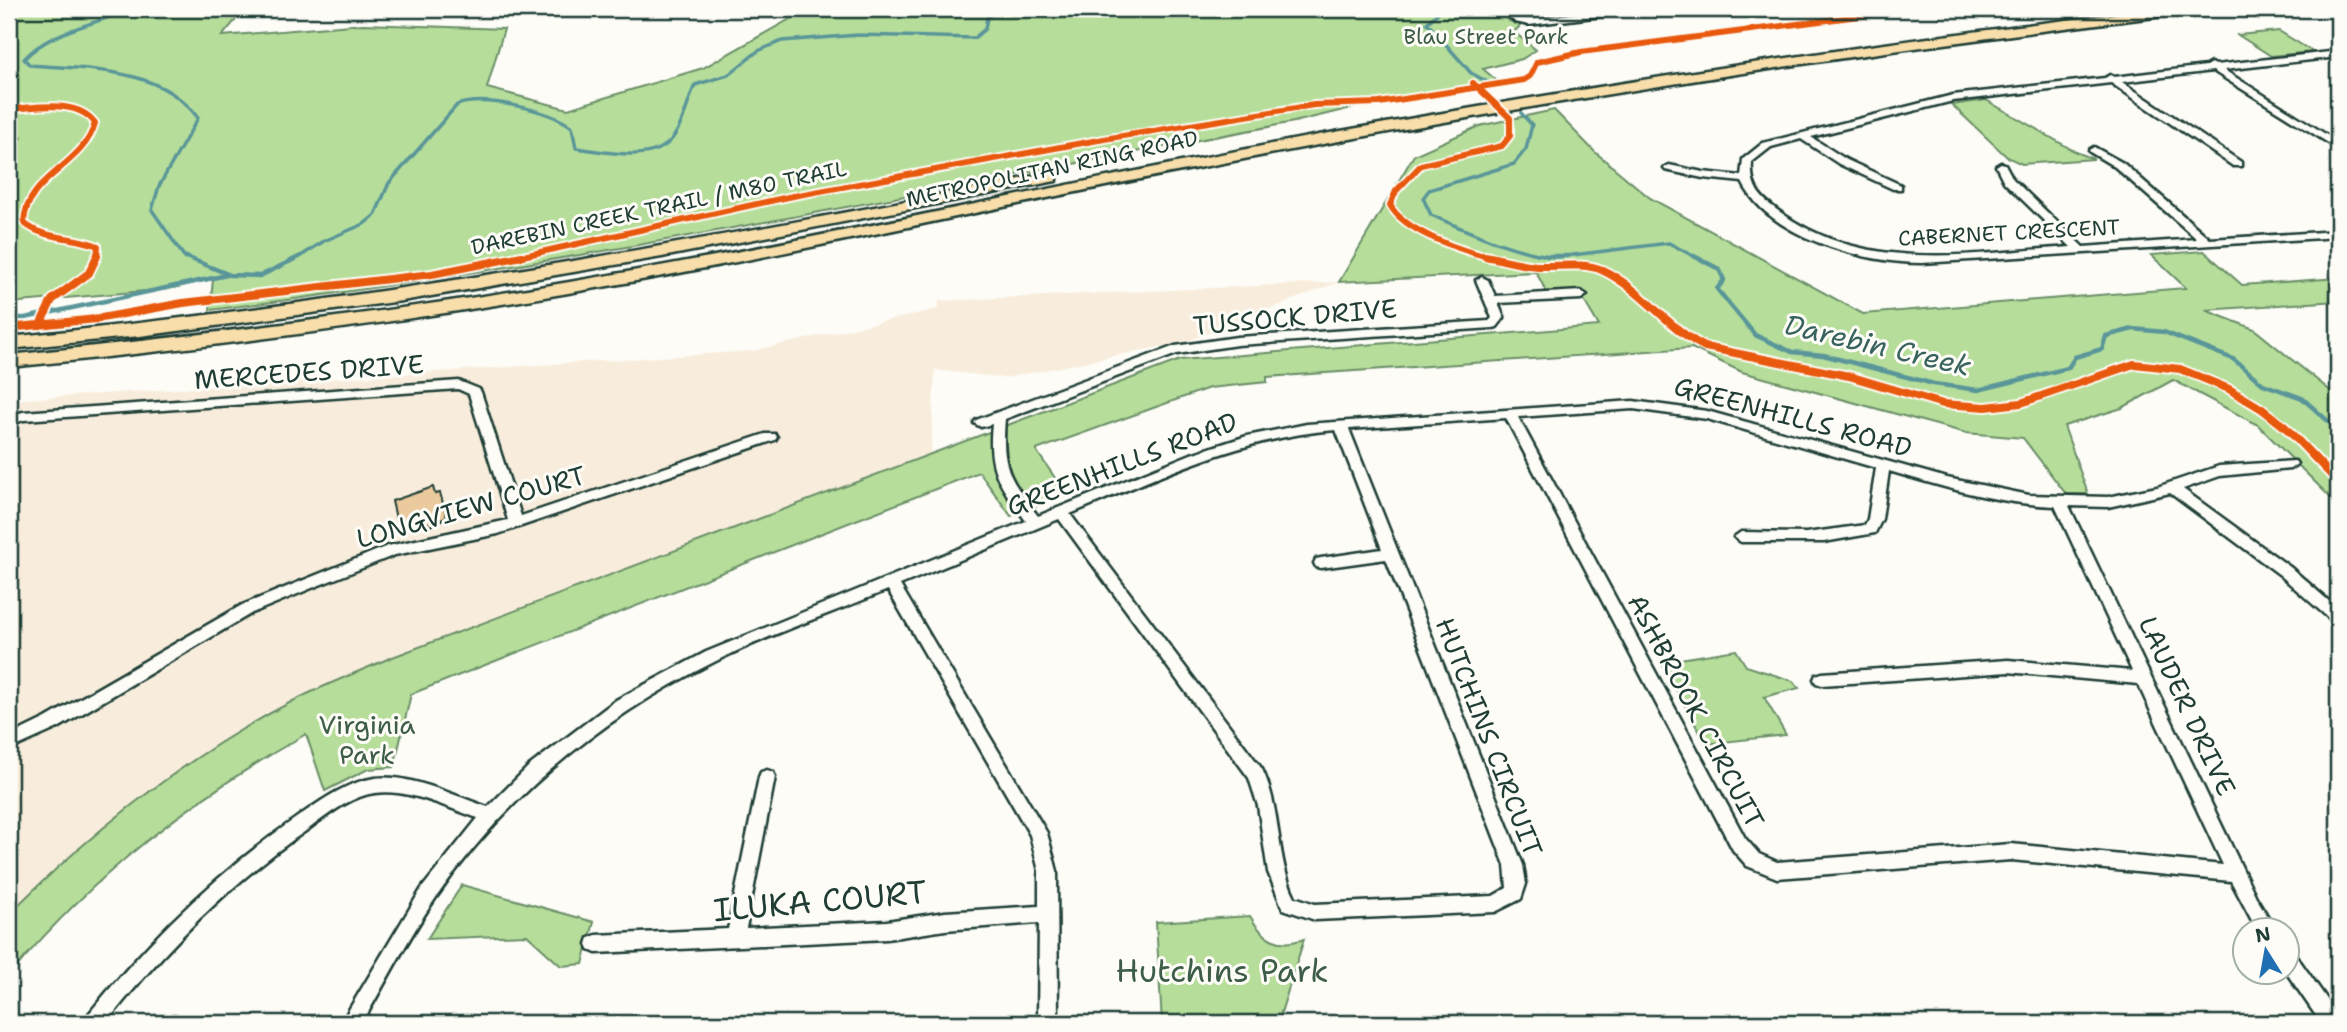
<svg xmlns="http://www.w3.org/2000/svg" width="2347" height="1032" font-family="'Shantell Sans',sans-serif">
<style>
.built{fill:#f8eddc}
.green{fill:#b6de9a;stroke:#6a8e67;stroke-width:2}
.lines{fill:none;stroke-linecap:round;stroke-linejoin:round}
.stream-far1{stroke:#5a9699;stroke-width:3.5}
.stream{stroke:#5a9699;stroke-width:4.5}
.building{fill:#ebca9d;stroke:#1f3d34;stroke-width:2}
.minor-casing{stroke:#1f3d34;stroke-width:5}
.highway-casing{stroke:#1f3d34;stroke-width:5}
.minor{fill:#fdfcf7;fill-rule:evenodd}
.highway{fill:#f8deab;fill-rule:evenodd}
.cycleway-far1-casing{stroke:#fdfcf7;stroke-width:10}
.cycleway-casing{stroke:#fdfcf7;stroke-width:12}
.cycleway-far1{stroke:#e8590c;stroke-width:6}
.cycleway{stroke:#e8590c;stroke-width:8}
.labels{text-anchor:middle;stroke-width:6;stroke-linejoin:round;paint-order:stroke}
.far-park-label{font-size:21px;fill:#3d5d48;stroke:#fdfcf7}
.far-street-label{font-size:21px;fill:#1f3d34;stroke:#fdfcf7}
.street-label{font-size:26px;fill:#1f3d34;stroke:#fdfcf7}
.park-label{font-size:26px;fill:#3d5d48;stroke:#fdfcf7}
.water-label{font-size:28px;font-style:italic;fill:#38625e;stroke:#fdfcf7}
.near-street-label{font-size:32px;fill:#1f3d34;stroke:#fdfcf7}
.near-park-label{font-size:32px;fill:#3d5d48;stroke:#fdfcf7}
</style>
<rect width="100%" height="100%" fill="#fdfcf7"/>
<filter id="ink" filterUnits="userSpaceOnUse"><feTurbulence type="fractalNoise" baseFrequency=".0143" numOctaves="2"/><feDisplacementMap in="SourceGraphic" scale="14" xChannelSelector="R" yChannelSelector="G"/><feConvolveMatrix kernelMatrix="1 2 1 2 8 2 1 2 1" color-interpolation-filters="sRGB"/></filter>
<g filter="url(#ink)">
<path class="built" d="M1339,282L1188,341L1005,378L935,370L931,453L390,658L293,701L141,797L47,876L9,914V400L752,351L938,309L939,301Z"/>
<path class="green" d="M9,9H245L222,36L363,24L504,29L487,88L568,109L703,68L808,9H1498L1509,21L1521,25L1514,32L1536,50L1522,59L1483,69L1501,84L1377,102L1294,122C934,189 574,265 210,310L213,279L168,289L9,303V153L22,137L9,138Z
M2279,31L2313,52L2271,56L2238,35Z
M1986,100L2076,152L2094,159L2022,164L2007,157L1952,105Z
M1554,110L1595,152L1650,198L1863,314L2186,288L2151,255L2204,251L2242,285L2338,278V301L2205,310L2254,329L2338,397V505L2258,425L2173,380L2122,408L2064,426L2088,494H2066L2023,438L1966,433L1742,372L1692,348L1267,377V382L1209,388L1036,450L1066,494L1011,516L979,472L411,694L394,767L368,769L325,791L306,734C191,799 93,875 9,976V914C93,830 187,756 293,701C324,685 358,672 390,658L1180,360L1599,326L1579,292L1547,293L1536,272L1339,282L1414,155L1479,126Z
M1736,650L1746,666L1793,681L1799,688L1764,697L1786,735L1706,744L1661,662Z
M462,885L594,922L583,964L561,966L527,935L427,939Z
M1250,916C1263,939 1278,948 1304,939L1280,1016V1023H1162L1156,922Z"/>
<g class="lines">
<path class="stream-far1" d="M130,9C96,25 50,30 24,59L30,65C88,70 160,66 198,118L159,186L152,210L185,258
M1442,9L1427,23L1471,73L1495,86
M1521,113L1532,125L1526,149L1514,164L1429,190L1423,198L1431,215C1472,233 1512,252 1557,257L1669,243L1697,258
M298,258L324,241L364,224L375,215L389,183L457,105C485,95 549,110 572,127L576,148C601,151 645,162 667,144C682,132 687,102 695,85L728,75L758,51L782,41L858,35L974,38L985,29L987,18L997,9"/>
<path class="stream" d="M184,256L230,275L260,276L301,256
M1547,256H1567
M1694,256L1719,269L1724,280L1717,289L1755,335L1792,352L1823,355L1934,384L1978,390L2068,368L2075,357L2102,349L2106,336L2133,329L2164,332L2233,359L2263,384L2302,398L2338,430
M9,318H25L227,275"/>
</g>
<path class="building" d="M433,487L435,494L440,493L447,517L428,527V523L399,532L392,501Z"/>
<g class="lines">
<g class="minor-casing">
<path id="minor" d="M1502,9H1511L1521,18L1529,19L1614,9H1637L1633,12L1529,25L1515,22Z
M2338,51V57L2224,70L2338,142V149L2213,71L2122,82L2241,162V166H2233L2111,83L1953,101L1811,137L1847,160L1901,185V189H1893L1839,164L1801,139L1771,147L1752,162C1750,189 1761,199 1783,214C1868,274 1973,253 2071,247L2004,182L1996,166L2001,163L2005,164L2013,179L2083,247L2197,239L2115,167L2090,152L2089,150L2094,147L2123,163L2210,239L2338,231V237L1922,263C1865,263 1769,238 1742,182L1703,178L1665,170L1664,168L1669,165L1703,172L1741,176L1743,159L1763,143L1953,95L2105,78L2110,75L2114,77L2206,66L2211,63L2216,65Z
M1482,277L1488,280L1495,296L1581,291L1587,295L1581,299L1498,303L1504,318L1497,327L1493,328L1237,345L1177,354L1005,419C1001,468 1009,478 1038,516L1191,454L1247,436L1307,424L1633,401L1707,411L1947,478L2029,495L2108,497L2157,487L2219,466L2295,461L2297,464L2290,469L2220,476L2183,489L2290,567L2338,609V624L2333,622L2280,575L2170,493L2108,507L2069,506L2256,897L2276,930H2257L2231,881L2011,860L1777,878L1747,866L1733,850L1506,418L1349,429L1523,865L1526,884L1521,899L1495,912L1315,920L1283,909L1268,872L1258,806L1249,778L1059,519L900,585L1047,833L1057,871L1058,1023H1038L1039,923L945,930L887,939L596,953L589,950L587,944L589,938L596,935L728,929L759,777L761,772L767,770L773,772L775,777L746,928L887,921L945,912L1039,906V871L1030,835L888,590C832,613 770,634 716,661C602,717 507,795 435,899C408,938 386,982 362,1023H341L422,888L478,818C447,808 408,788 375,793C351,796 329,814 310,828C231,882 165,948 106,1023H84L87,1016C149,939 218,872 299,816C322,800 347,782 375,778C410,774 455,796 488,807L529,766L616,700L706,652L1026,521C1000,485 987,471 992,424L981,427L974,423L976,420L1175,346L1237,337L1489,321L1492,318L1476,280ZM1633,409L1707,419L1876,468L1868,519L1865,525L1806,533L1741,532L1734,537L1741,542H1824L1875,533L1882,519L1889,471C1943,487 1999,504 2055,506L2132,671L2008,660L1822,673L1816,675L1814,679L1816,683L1822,685L2008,672L2138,684L2223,865L2011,844L1777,862L1759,854L1745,838L1518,417ZM1336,430L1382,549L1321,558L1316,559L1314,563L1316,567L1321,568L1386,559L1505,865L1507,888L1493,896L1315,904L1295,897C1275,857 1282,810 1262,769L1070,514C1157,478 1241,437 1336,430Z
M459,381L479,389L481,392L521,516L765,434H775L777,437L775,440L498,534L395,555L312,588L252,613L58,728L9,750V736L46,718L242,605L388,546L508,520L469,394L458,389L24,420L9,425V416L23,412Z
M2288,951L2295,954L2338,1015V1023H2321L2286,972H2288Z"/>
</g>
<g class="highway-casing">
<path id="highway" d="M2157,9H2196L2189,13C1862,51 1536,102 1213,165C1016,202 822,248 625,283C421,320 215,347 9,367V355C216,334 422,309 627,272C864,230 1098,176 1335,132C1608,83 1882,41 2157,9Z
M1050,173L1056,175V181L662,257L402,301L140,336L9,349V337C360,303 705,241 1050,173Z"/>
</g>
<use href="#minor" class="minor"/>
<use href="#highway" class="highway"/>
<g class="cycleway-far1-casing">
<path id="cycleway-far1" d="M1473,83L1510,118V136L1502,146L1421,165L1396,191L1390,205C1404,232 1465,252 1494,258
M9,109C36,108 77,98 95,123C84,166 25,177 24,223C46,241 73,235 98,246L97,258
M514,258L793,196L1104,139L1314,105L1379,103L1524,80L1530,76L1537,62L1581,52L1913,9"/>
</g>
<g class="cycleway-casing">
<path id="cycleway" d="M1485,256C1502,259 1520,265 1538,266C1559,267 1582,262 1602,270C1641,288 1667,328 1705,347L1849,376L1943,404L1986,407L2021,403L2134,364L2180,369L2229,389L2262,409L2285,427L2338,482
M40,325L52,300L89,273L97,256
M9,328L96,319L183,303L432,274L522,256"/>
</g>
<use href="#cycleway-far1" class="cycleway-far1"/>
<use href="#cycleway" class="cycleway"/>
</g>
</g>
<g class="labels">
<g class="far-park-label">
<text x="1486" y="44">Blau Street Park</text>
</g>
<g class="far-street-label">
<text transform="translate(1052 169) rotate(-12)" y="7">METROPOLITAN RING ROAD</text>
<text transform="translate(659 208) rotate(-12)" y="7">DAREBIN CREEK TRAIL / M80 TRAIL</text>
<text transform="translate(2009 233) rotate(-3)" y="7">CABERNET CRESCENT</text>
</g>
<g class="street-label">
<text transform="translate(1295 317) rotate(-5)" y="9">TUSSOCK DRIVE</text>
<text transform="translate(309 372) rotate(-4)" y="9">MERCEDES DRIVE</text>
<text transform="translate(1793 417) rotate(15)" y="9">GREENHILLS ROAD</text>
<text transform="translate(1122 464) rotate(-21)" y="9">GREENHILLS ROAD</text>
<text transform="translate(471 507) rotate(-16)" y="9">LONGVIEW COURT</text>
<text transform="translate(2187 706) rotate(65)" y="9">LAUDER DRIVE</text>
<text transform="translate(1696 711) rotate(62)" y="9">ASHBROOK CIRCUIT</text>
<text transform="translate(1489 737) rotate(69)" y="9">HUTCHINS CIRCUIT</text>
</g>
<g class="park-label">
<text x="367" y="734">Virginia<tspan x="367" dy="30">Park</tspan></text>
</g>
<g class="water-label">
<text transform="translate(1878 345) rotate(13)" y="10">Darebin Creek</text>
</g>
<g class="near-street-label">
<text transform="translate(820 901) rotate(-5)" y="11">ILUKA COURT</text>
</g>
<g class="near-park-label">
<text x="1222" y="982">Hutchins Park</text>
</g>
</g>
<rect width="2347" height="1032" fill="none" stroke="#fdfcf7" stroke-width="35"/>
<rect x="18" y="18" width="2312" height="997" fill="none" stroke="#1f3d34" stroke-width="2.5" filter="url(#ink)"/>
<g transform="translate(2266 951) rotate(349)"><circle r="33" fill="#fdfcf7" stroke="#a4b0a9" stroke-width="2"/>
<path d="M0-5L12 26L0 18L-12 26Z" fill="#1f6fb2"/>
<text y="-10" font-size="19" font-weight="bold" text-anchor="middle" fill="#1f3d34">N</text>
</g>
</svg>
